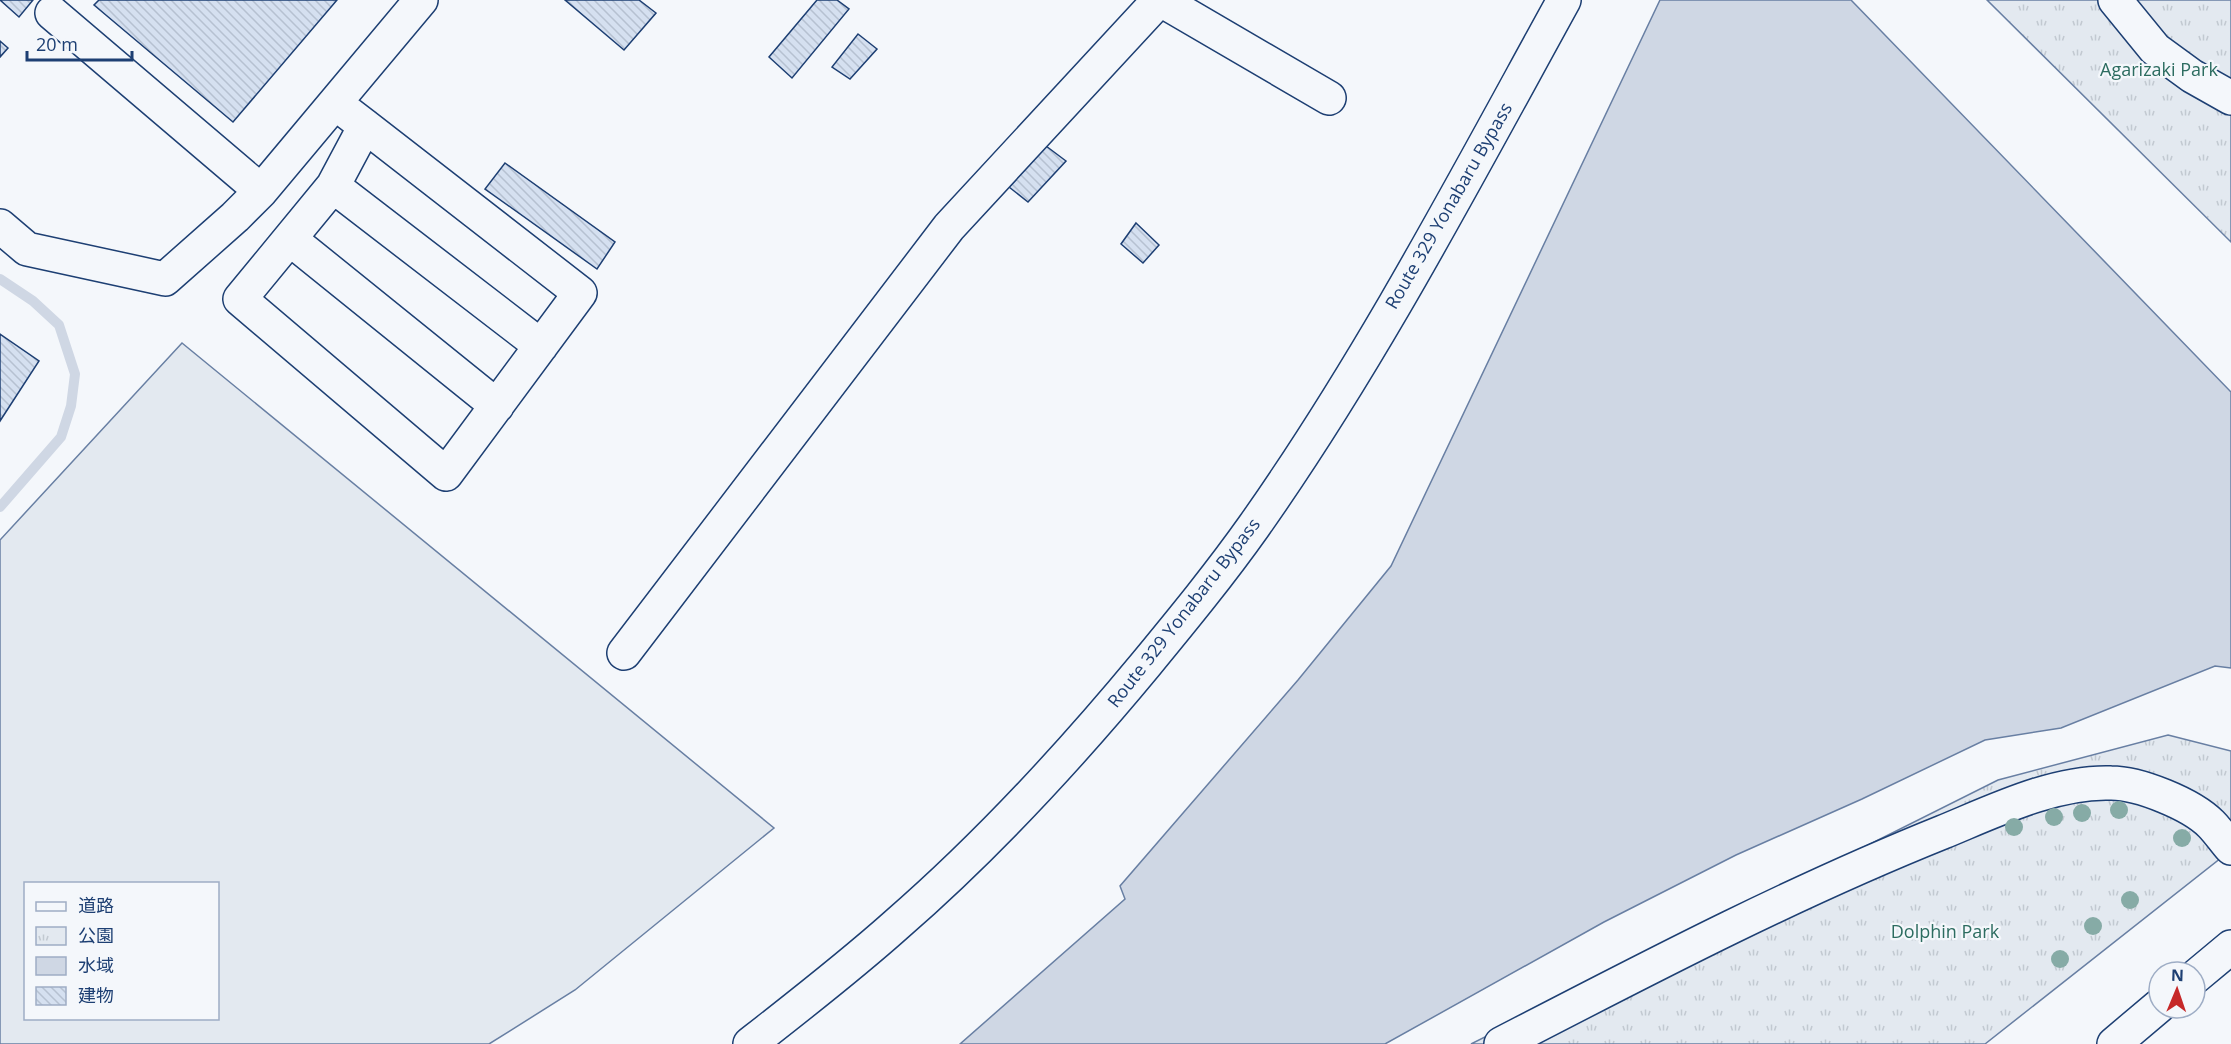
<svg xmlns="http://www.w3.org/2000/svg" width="2231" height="1044" font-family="'Open Sans','Noto Sans JP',sans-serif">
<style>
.park{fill:url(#park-tufts);stroke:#687fa3;stroke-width:1.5}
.garden{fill:#e3e9f0;stroke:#687fa3;stroke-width:1.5;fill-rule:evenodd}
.water{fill:#cfd7e4;stroke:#687fa3;stroke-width:1.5}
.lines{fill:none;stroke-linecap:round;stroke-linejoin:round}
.stream{stroke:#cfd7e4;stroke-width:10}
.building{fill:url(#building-back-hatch);stroke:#1d3f73;stroke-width:1.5}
.minor-casing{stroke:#1d3f73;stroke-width:36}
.highway-casing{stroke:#1d3f73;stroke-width:36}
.minor{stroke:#f4f7fb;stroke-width:33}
.highway{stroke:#f4f7fb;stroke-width:33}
.tree{fill:#86aba6}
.labels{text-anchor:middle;stroke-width:4.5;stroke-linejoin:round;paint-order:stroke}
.park-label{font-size:18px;fill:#2c6c60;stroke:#f4f7fb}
.street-label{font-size:18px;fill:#1d3f73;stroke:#f4f7fb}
</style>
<defs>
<pattern id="park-tufts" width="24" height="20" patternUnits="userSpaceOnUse" patternTransform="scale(1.5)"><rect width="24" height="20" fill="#e3e9f0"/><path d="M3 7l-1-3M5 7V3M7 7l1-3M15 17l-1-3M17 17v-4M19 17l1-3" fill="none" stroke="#c2c9d1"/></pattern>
<pattern id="building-back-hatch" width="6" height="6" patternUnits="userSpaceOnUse" patternTransform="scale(1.5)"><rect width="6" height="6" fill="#d5e0f0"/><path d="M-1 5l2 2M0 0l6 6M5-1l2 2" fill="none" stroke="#b6c1d1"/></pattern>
</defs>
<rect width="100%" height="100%" fill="#f4f7fb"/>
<path class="park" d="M1987,0H2231V242Z
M2168,735L2231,751V850L1985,1044H1471L1998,780Z"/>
<path class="garden" d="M182,343L774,828L575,990L489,1044H0V540ZM26,884H218V1018H26Z"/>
<path class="water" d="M1660,0H1851L2231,392V668L2215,666L2061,728L1985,740L1862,799L1736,855L1604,922L1385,1044H960L1125,899L1120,886L1298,680L1391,566Z"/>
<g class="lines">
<path class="stream" d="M0,279L33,301L59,325L75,374L71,406L61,437L0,507"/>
</g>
<path class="building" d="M0,0H33L19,17Z
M99,0H337L233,122L94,5Z
M565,0H639L656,13L624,50Z
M817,0H837L849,9L792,78L769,57Z
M858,34L877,49L850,79L832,67Z
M0,41L8,48L0,57Z
M1046,146L1066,161L1028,202L1009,187Z
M505,163L615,242L597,269L485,189Z
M1136,223L1159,245L1143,263L1121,244Z
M0,334L39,361L0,421Z"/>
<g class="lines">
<g class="minor-casing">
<path id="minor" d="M1161,0L1329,98
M2115,0L2155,49L2192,76L2231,98
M52,13L261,191L421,0
M335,103L365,126L580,293L446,474L240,299L333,186L365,126
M333,186L541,346
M0,226L27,249L165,279L235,217L261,191
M290,239L497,406
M624,653L949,227L1159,0
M2195,977L2231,947
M1501,1044C1646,969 1791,893 1943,832C1994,811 2055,781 2111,783C2139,783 2191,804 2211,824C2218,831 2224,840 2231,848
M2114,1044L2159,1006"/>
</g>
<g class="highway-casing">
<path id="highway" d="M750,1044C800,1005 849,967 896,925C987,846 1069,757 1146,664C1183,619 1220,574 1254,526C1371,360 1466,178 1564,0"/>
</g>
<use href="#minor" class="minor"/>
<use href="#highway" class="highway"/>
</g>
<g class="tree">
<circle cx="2119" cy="810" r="9"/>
<circle cx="2082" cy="813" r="9"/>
<circle cx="2054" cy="817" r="9"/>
<circle cx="2014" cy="827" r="9"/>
<circle cx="2182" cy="838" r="9"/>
<circle cx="2130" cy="900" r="9"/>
<circle cx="2093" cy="926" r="9"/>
<circle cx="2060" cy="959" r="9"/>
</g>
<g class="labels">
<g class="park-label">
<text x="2159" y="76">Agarizaki Park</text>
<text x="1945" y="938">Dolphin Park</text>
</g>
<g class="street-label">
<text transform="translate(1449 206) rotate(-60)" y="6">Route 329 Yonabaru Bypass</text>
<text transform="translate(1184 613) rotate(-52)" y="6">Route 329 Yonabaru Bypass</text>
</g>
</g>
<rect x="24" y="882" width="195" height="138" fill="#f4f7fb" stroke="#9eadc5" stroke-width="1.5"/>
<rect x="36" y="902" width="30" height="9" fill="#f4f7fb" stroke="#9eadc5" stroke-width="1.5"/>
<text x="78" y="912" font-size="18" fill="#1d3f73">道路</text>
<rect x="36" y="927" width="30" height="18" fill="url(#park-tufts)" stroke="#9eadc5" stroke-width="1.5"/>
<text x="78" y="942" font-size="18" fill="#1d3f73">公園</text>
<rect x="36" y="957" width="30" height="18" fill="#cfd7e4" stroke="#9eadc5" stroke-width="1.5"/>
<text x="78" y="972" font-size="18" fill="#1d3f73">水域</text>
<rect x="36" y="987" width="30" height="18" fill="url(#building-back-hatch)" stroke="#9eadc5" stroke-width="1.5"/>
<text x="78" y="1002" font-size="18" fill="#1d3f73">建物</text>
<g transform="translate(2177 990) rotate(2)"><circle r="28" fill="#f4f7fb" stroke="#9eadc5" stroke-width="1.5"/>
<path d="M0-4.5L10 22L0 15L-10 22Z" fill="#c62828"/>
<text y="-9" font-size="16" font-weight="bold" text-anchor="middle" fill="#1d3f73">N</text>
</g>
<path d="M27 51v9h105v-9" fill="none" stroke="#1d3f73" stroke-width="3"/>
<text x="36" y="51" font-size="18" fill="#1d3f73" stroke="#f4f7fb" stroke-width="4.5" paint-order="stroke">20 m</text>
</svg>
